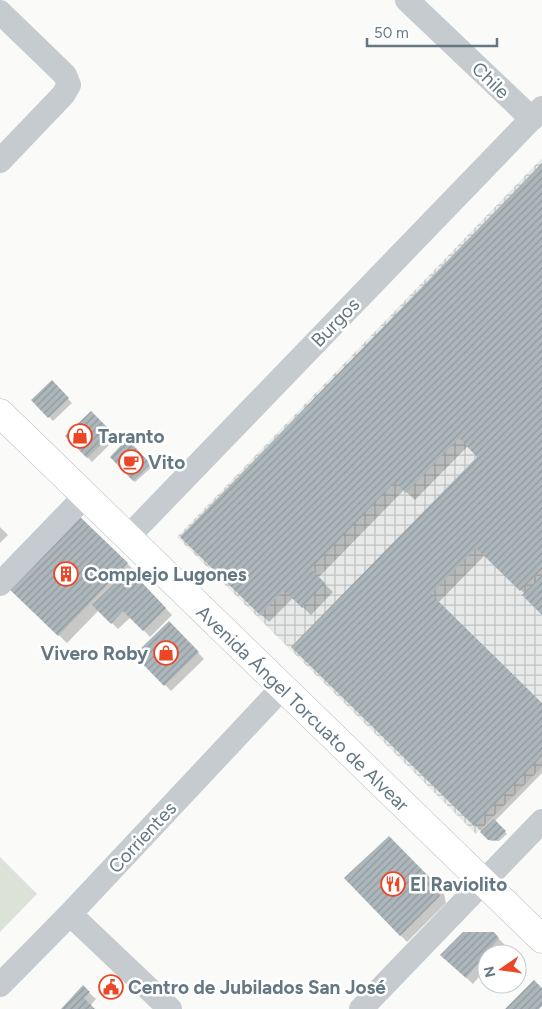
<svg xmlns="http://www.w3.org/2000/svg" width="542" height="1009" font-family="Figtree,sans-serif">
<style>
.industrial{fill:url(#industrial-grid)}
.garden{fill:#dce2d8}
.shadow{fill:#0003}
.building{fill:url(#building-hatch)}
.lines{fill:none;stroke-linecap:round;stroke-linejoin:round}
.major-casing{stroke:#b9bec2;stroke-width:29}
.minor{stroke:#c5cbce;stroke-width:24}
.major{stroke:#fff;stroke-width:28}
.labels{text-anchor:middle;stroke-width:5;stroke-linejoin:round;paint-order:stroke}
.street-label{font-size:19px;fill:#647884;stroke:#fff}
.poi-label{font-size:19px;font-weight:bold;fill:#647884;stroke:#fff;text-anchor:start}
</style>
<defs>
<pattern id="industrial-grid" width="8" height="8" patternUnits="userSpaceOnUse" patternTransform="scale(1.25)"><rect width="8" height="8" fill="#e8eae9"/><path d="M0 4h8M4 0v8" fill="none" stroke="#c0c2c2"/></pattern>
<pattern id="building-hatch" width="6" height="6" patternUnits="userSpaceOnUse" patternTransform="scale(1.25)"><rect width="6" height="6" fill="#acb6bb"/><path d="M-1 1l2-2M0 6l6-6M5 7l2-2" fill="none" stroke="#90999e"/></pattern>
</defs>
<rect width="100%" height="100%" fill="#fafaf8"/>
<path class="industrial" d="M542,158V767L476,834L177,537Z"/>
<path class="garden" d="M0,857L37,894L0,932Z"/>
<path class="shadow" d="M542,165V613L525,594L485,555L438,603L542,705V773L495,821L507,834L499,841H491L293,647L479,457L468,446L415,500L404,490L318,578L333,592L311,615L293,598L269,622L182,537Z
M52,382L72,403L53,421L33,400Z
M91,413L116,438L92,462L67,436Z
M127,441L152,467L135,482L111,457Z
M75,514L136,572L133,575L172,615L150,637L131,617L118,629L99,610L67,643L7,585Z
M0,527L8,535L0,543Z
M169,622L204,659L171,691L136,655Z
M389,837L444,894L446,903L407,942L345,878Z
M493,933L505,945L497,954H487V967L473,984L448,961Z
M83,987L96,999L90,1006L94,1009H62Z"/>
<path class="building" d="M542,163V569L520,591L476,548L431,594L542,703V756L474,826L291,647L477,457L459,438L406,493L395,482L311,569L325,583L302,608L284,590L260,615L180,537Z
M52,380L69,398L48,418L31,400Z
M91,411L113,433L87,458L65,436Z
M127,439L151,464L133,481L110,457Z
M75,512L128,563L58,636L5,585Z
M129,569L166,608L143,631L123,611L111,624L92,605Z
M542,575V615L522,595Z
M169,621L199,652L164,686L134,655Z
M494,819L506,831L497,840H488L480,832Z
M389,836L438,886L440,896L400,936L344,878Z
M463,932H494L499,938L466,978L440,955Z
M534,980L542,988V1006L539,1009H505Z
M83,985L90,992L84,998L95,1009H61Z"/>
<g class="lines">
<g class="major-casing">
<path id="major" d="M0,413L542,939"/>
</g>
<path class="minor" d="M407,0L532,119
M0,12L65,75L69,85L63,95L0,161
M128,537L542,108
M0,584L85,496
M70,914L170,1009
M0,985L70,914L283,687
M361,1009L542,821"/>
<use href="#major" class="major"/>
</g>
<defs>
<g id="shop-ring" transform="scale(1.25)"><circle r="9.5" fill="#fff" stroke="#eb4727" stroke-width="1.5"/><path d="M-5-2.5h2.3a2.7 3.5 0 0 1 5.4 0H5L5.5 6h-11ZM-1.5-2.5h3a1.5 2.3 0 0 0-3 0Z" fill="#eb4727"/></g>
<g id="cafe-ring" transform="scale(1.25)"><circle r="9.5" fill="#fff" stroke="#eb4727" stroke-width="1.5"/><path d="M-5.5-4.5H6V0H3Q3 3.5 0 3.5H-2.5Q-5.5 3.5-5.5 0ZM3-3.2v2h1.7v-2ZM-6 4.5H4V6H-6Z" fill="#eb4727"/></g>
<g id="building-ring" transform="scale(1.25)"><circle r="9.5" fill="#fff" stroke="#eb4727" stroke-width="1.5"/><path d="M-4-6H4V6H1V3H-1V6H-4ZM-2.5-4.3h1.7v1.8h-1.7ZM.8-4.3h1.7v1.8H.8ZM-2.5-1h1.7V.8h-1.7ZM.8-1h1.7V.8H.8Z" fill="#eb4727"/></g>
<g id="restaurant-ring" transform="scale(1.25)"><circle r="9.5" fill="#fff" stroke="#eb4727" stroke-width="1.5"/><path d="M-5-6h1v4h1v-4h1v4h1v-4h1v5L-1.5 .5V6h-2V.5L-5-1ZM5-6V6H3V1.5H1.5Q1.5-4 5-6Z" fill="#eb4727"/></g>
<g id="civic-ring" transform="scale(1.25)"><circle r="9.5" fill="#fff" stroke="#eb4727" stroke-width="1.5"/><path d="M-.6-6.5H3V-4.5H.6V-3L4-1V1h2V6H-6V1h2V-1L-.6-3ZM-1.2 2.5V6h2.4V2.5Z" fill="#eb4727"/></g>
</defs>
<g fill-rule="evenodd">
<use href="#shop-ring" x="80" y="436"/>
<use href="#cafe-ring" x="131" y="462"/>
<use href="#building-ring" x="66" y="574"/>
<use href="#shop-ring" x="166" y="653"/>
<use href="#restaurant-ring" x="393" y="884"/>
<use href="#civic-ring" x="111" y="987"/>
</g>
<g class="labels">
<g class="street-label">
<text transform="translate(491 80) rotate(44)" y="7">Chile</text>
<text transform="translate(335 322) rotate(-46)" y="7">Burgos</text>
<text transform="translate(303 708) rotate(44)" y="7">Avenida Ángel Torcuato de Alvear</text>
<text transform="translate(142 837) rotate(-47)" y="7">Corrientes</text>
</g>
<g class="poi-label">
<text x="98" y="443">Taranto</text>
<text x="148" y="469">Vito</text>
<text x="84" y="581">Complejo Lugones</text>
<text x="148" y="660" text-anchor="end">Vivero Roby</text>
<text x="410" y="891">El Raviolito</text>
<text x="128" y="994">Centro de Jubilados San José</text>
</g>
</g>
<g transform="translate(502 969) rotate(257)"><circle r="24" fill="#ffffff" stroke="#c1c9ce"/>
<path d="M0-4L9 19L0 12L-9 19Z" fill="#eb4727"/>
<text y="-8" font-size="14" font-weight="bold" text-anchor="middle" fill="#647884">N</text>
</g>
<path d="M367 38v8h130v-8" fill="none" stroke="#647884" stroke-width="2.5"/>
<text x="374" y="38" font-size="15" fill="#647884" stroke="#ffffff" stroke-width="4" paint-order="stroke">50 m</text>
</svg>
